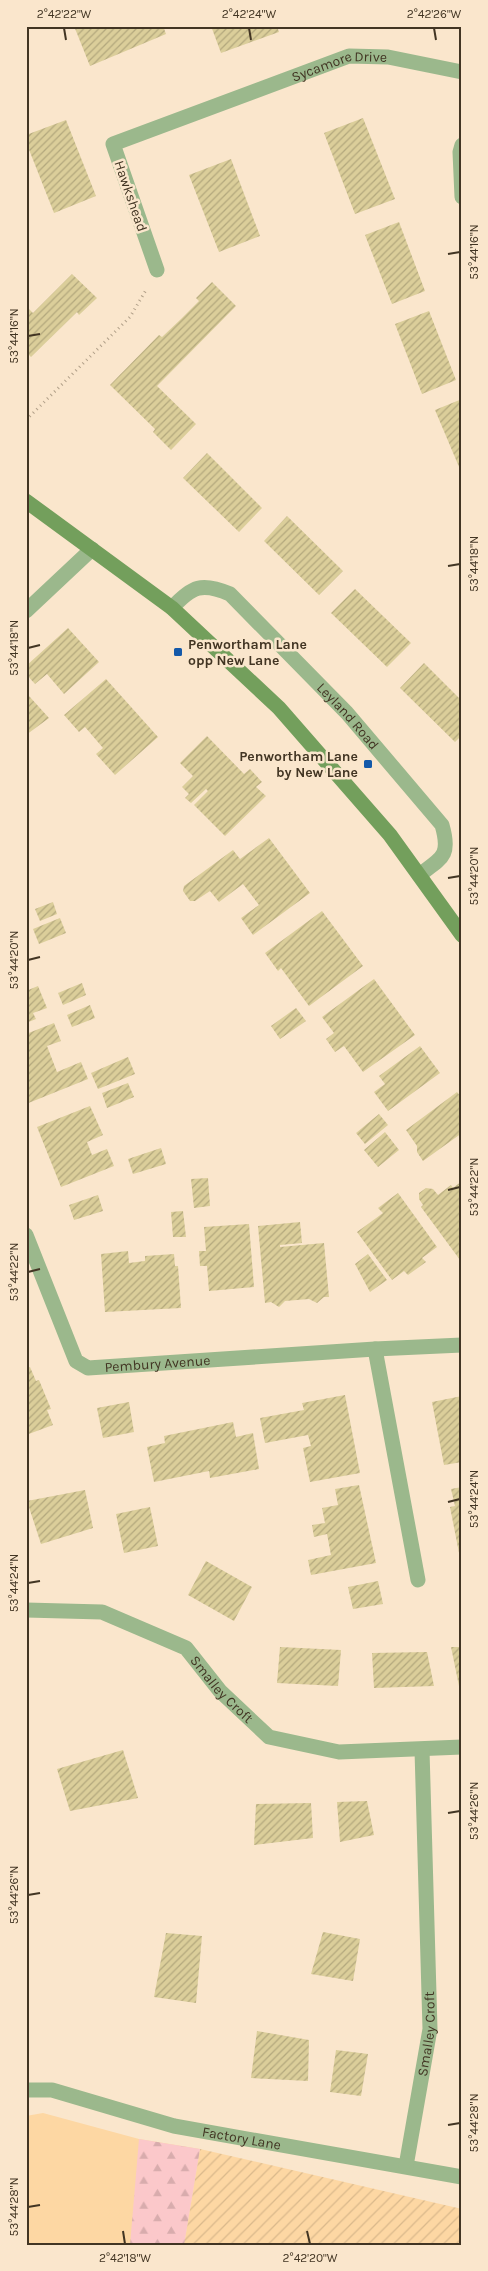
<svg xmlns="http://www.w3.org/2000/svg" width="488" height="2271" font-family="Karla,sans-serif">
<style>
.built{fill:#fdd7a3}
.industrial{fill:url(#industrial-furrows)}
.forest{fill:url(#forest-firs)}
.building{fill:url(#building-hatch)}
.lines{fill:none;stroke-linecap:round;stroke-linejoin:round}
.path{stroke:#b1a089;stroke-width:3;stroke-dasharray:1 4;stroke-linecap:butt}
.minor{stroke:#9bb88c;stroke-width:15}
.secondary{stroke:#739f5c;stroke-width:15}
.ticks{fill:none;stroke:#423523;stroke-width:2}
.poi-dot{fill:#1459a9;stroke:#fae6cc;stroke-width:2}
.labels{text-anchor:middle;stroke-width:5;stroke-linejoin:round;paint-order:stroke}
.street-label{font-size:14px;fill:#423523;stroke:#fae6cc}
.poi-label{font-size:14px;font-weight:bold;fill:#423523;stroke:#fae6cc;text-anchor:start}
.neatline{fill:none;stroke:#423523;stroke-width:2}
.ticks-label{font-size:12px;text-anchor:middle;fill:#423523}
</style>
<defs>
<pattern id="industrial-furrows" width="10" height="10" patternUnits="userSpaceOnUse" patternTransform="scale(1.25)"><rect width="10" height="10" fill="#fdd7a3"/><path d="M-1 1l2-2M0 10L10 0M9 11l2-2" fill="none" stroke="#dab98c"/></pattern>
<pattern id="forest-firs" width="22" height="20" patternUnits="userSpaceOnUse" patternTransform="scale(1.25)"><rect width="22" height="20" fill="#fbc8ca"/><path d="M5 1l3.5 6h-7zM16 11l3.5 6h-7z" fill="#d8acad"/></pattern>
<pattern id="building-hatch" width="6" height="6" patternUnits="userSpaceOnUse" patternTransform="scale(1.25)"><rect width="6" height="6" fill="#dbce9a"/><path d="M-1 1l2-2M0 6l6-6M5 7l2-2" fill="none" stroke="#b3a87d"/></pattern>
</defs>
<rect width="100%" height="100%" fill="#fae6cc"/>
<path class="built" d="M43,2113L139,2139L200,2149L184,2245H26V2116Z"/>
<path class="industrial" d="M200,2149L462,2209V2245H184Z"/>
<path class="forest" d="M139,2139L200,2149L184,2245H130Z"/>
<path class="building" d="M74,26H163L166,34L90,66Z
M211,26H277L279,32L221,53Z
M363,118L395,199L355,214L324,133Z
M66,120L96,196L54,213L26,142V135Z
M231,159L260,236L219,252L189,175Z
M399,222L425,291L392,304L365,235Z
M72,274L97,298L79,315L77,312L31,357L26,352V306L33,313Z
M212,282L236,306L157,386L196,424L171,450L153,432L155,429L110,385L159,335L162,337L181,319L199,301L196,298Z
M429,311L456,380L422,394L395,324Z
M462,399V474L435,410Z
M207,453L262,508L239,532L183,478Z
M287,516L343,571L319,595L264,541Z
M355,589L411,643L387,667L331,613Z
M68,628L99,662L64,694L47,674L35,684L26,674V666Z
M424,663L462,701V735L455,742L400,688Z
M106,679L158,737L115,775L96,754L103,748L85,727L79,732L64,715Z
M29,696L49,718L26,735V698Z
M207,736L244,774L250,769L262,782L256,787L266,796L225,836L194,805L208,791L206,789L191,803L185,798L189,794L182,787L193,776L180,763Z
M269,838L310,893L253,935L241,918L259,905L243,884L219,902L210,891L195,901H190L183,891L184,886L233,850L240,859Z
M53,902L57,914L40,921L35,909Z
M322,911L363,966L309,1006L281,968L278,971L265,953Z
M60,918L66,933L39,944L33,929Z
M374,979L415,1035L363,1072L344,1046L335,1052L326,1039L334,1033L322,1017Z
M82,983L86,995L63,1005L58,993Z
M38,986L47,1008L33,1013L36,1019L26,1023V991Z
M90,1005L95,1018L72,1027L67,1015Z
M296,1008L306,1021L280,1039L271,1026Z
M54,1023L61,1041L47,1046L57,1072L81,1062L88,1079L26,1104V1034Z
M420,1046L440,1073L388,1111L374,1092L385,1084L379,1076Z
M128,1057L135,1074L98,1089L91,1073Z
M128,1083L134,1097L107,1108L102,1093Z
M457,1092L462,1098V1133L423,1161L417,1152V1146L406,1130Z
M90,1106L103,1135L87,1142L92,1155L107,1149L114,1166L61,1187L37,1127Z
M379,1114L388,1125L365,1144L356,1133Z
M385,1132L399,1150L378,1167L364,1150Z
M161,1148L166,1164L133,1174L128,1159Z
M208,1178L210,1206L194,1208L191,1179Z
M462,1181L460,1198L462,1200V1258L460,1260L421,1207L423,1205L419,1199V1193L426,1188L433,1189L438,1195L451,1185L453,1188Z
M398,1193L437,1247L422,1258L426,1262L408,1275L404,1271L392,1280L357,1232L383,1213L378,1208Z
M98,1195L103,1211L74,1220L69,1205Z
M183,1211L186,1237H173L171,1212Z
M300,1222L302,1243L280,1245V1247L324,1243L329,1297H324L317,1303L309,1299L285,1301L279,1307L271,1302L265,1303L258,1226Z
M249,1224L254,1287L209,1291L207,1266H200L199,1251H206L204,1227Z
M128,1251L129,1263L145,1261V1256L174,1254L175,1266H178L181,1308L105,1312L101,1254Z
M368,1254L387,1280L370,1292L355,1264Z
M30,1367L36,1381L39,1380L51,1409L47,1410L53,1425L26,1435V1368Z
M345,1395L360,1473L310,1482L303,1448L311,1446L308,1435L265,1443L260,1418L304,1410L302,1403Z
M462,1396V1462L444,1465L432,1402Z
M129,1402L134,1432L103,1438L97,1408Z
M233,1422L236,1437L253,1433L259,1469L210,1478L209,1471L154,1482L147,1447L165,1443L164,1436Z
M359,1485L376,1563L311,1575L308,1560L331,1555L327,1534L314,1537L312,1525L325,1523L322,1508L338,1505L335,1489Z
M462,1487V1563H461L450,1507L455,1506L451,1489Z
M85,1490L93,1528L41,1544L27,1501Z
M150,1507L158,1546L124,1553L116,1514Z
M206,1561L252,1587L234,1621L188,1595Z
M378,1581L383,1604L353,1609L348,1587Z
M280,1647L341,1650L338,1686L277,1683Z
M451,1647H462V1686H459Z
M427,1652L434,1686L374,1688L372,1653Z
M123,1750L138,1798L70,1811L57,1769Z
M367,1801L374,1835L340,1842L337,1802Z
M311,1803L313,1838L254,1845L256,1804Z
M323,1932L360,1939L353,1981L311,1974Z
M166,1933L202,1936L196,2003L154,1997Z
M257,2031L309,2040L308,2081L251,2078Z
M336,2050L368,2054L361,2096L330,2092Z"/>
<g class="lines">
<path class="path" d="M26,420L130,317L146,290"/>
<g class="minor">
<path d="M462,145L460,152L462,197"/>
<path id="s1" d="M157,270L113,144L349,56L388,57L462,72"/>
<path id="s2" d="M172,608C192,586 202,582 230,594L347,713L442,825C451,856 442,858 419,875"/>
<path d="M26,611L92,549"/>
<path id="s3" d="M26,1235L76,1361L88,1368L375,1349L462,1345"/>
<path d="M375,1349L418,1580"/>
<path id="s4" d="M26,1610L102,1612L186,1648L220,1691L269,1737L339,1752L462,1747"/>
<path id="s5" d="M26,2090H52L174,2126L462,2177"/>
<path id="s6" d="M406,2166L430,2029L422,1750"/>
</g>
<path class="secondary" d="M26,501L172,608L279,708L390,835L462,935"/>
</g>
<path class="ticks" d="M64,28L66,40M249,28L251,40M434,28L436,40M448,254L460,252M28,336L40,334M448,566L460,564M28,648L40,645M448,878L460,876M28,960L40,957M448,1190L460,1187M28,1272L40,1269M448,1502L460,1499M28,1583L40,1581M448,1813L460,1811M28,1895L40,1893M448,2125L460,2123M28,2207L40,2205M123,2231L125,2244M307,2231L310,2244"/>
<g class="poi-dot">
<rect x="173" y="647" width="10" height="10" rx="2.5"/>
<rect x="363" y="759" width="10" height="10" rx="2.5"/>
</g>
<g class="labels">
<g class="street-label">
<text dy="5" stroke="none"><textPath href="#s1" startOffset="374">Sycamore Drive</textPath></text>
<text transform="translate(131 196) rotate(71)" y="5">Hawkshead</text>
<text dy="5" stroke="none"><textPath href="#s2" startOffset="236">Leyland Road</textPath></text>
<text dy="5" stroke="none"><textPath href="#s3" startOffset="219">Pembury Avenue</textPath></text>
<text dy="5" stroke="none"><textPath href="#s4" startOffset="222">Smalley Croft</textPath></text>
<text dy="5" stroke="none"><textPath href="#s6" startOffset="134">Smalley Croft</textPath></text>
<text dy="5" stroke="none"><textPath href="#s5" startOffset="222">Factory Lane</textPath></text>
</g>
<g class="poi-label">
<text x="188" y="649">Penwortham Lane<tspan x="188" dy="16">opp New Lane</tspan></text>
<text x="358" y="761" text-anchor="end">Penwortham Lane<tspan x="358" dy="16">by New Lane</tspan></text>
</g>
</g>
<rect width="488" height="2271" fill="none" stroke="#fae6cc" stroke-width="55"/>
<rect x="28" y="28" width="432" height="2216" class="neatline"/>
<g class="ticks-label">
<text x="64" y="18">2°42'22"W</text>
<text x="249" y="18">2°42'24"W</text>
<text x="434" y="18">2°42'26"W</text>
<text transform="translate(474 252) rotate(-90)" y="4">53°44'16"N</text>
<text transform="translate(14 336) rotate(-90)" y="4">53°44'16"N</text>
<text transform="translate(474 564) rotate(-90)" y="4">53°44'18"N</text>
<text transform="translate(14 648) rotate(-90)" y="4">53°44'18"N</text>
<text transform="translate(474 876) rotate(-90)" y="4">53°44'20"N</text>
<text transform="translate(14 960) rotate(-90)" y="4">53°44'20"N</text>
<text transform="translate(474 1187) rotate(-90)" y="4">53°44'22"N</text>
<text transform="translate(14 1272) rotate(-90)" y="4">53°44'22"N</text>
<text transform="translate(474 1499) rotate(-90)" y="4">53°44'24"N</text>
<text transform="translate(14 1583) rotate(-90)" y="4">53°44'24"N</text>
<text transform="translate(474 1811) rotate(-90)" y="4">53°44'26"N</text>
<text transform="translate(14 1895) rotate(-90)" y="4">53°44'26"N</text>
<text transform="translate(474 2123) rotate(-90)" y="4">53°44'28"N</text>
<text transform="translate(14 2207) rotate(-90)" y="4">53°44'28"N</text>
<text x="125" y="2262">2°42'18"W</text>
<text x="310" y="2262">2°42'20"W</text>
</g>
</svg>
